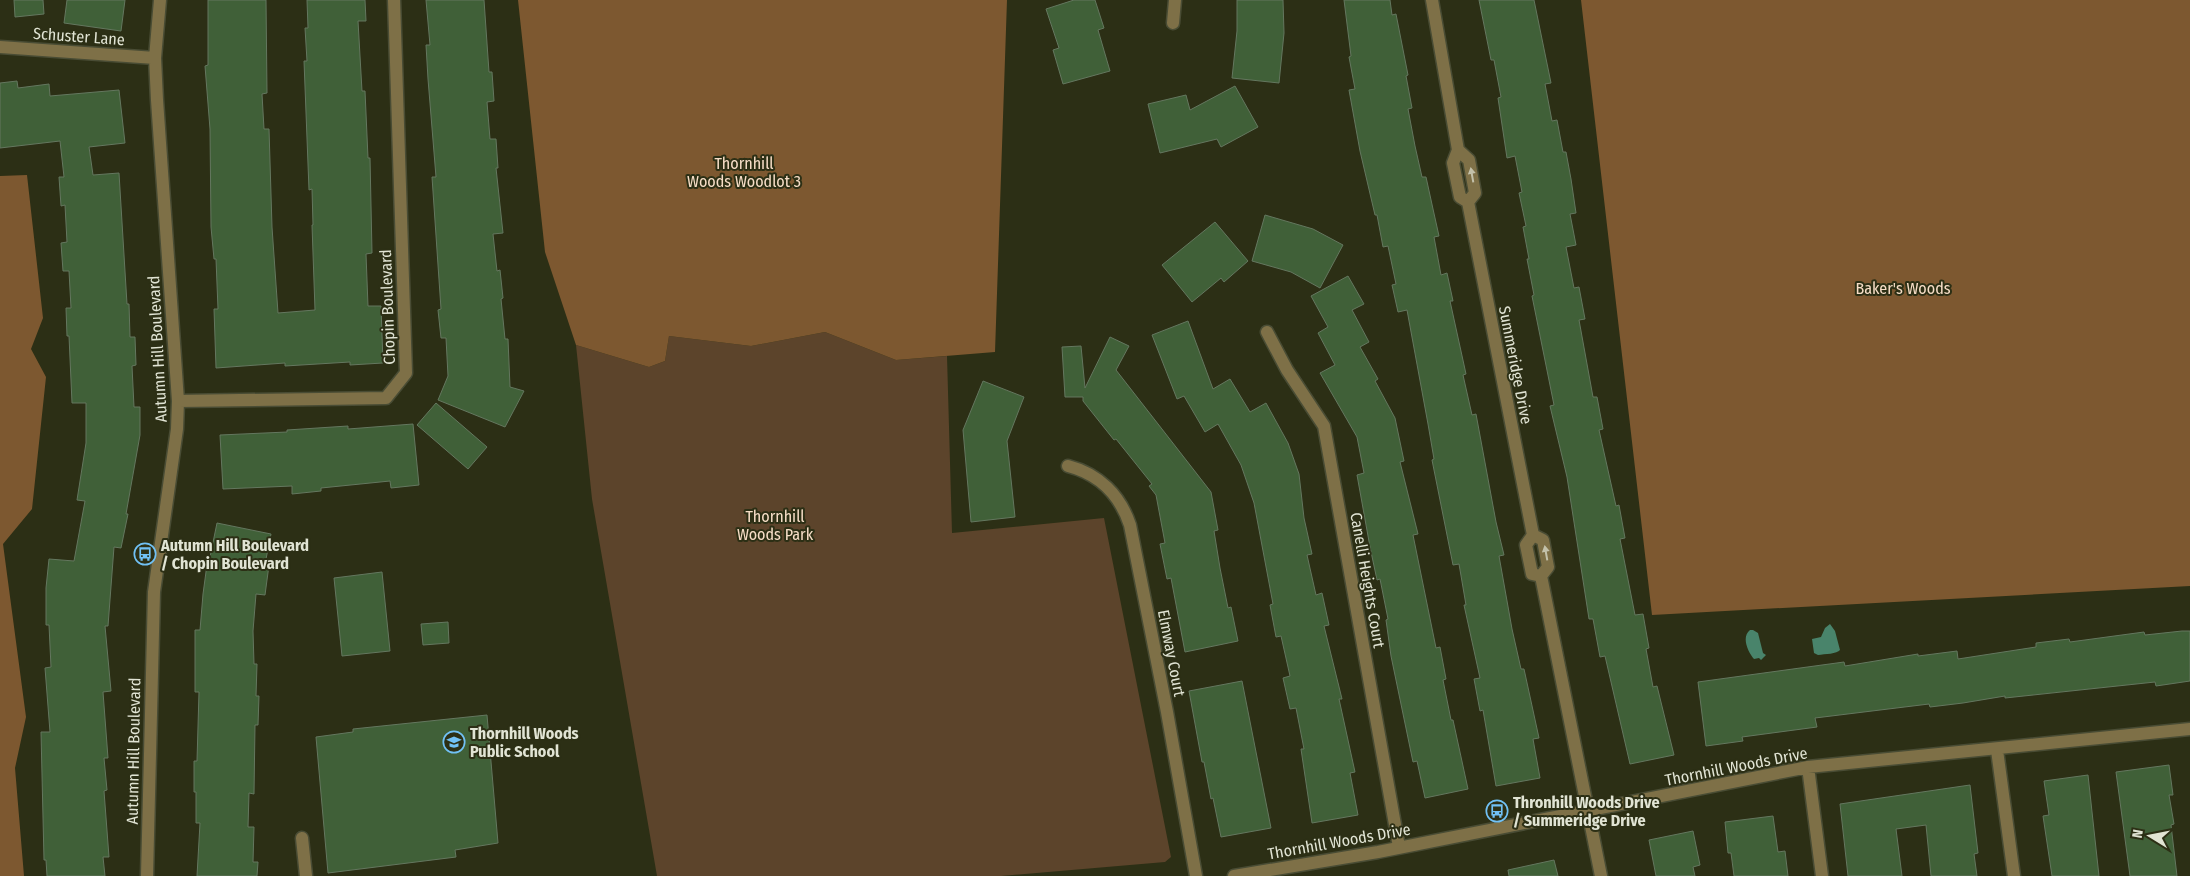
<svg xmlns="http://www.w3.org/2000/svg" width="2190" height="876" font-family="'Fira Sans Condensed',sans-serif">
<style>
.green{fill:#5c442b}
.forest{fill:#7d5830}
.water{fill:#49846b}
.building{fill:#406038;stroke:#64775f}
.lines{fill:none;stroke-linecap:round;stroke-linejoin:round}
.minor-casing{stroke:#494c34;stroke-width:15}
.minor{stroke:#7e7047;stroke-width:12}
.oneway{fill:#c3c1aa}
.labels{text-anchor:middle;stroke-width:4;stroke-linejoin:round;paint-order:stroke}
.street-label{font-size:16px;fill:#e1e4d4;stroke:#2c2f15}
.park-label{font-size:16px;fill:#f7dec7;stroke:#2c2f15}
.poi-label{font-size:16px;font-weight:bold;fill:#e1e4d4;stroke:#2c2f15;text-anchor:start}
</style>
<rect width="100%" height="100%" fill="#2c2f15"/>
<path class="green" d="M825,332L896,360L947,356L952,533L1104,518L1171,857L1165,862L1001,876H657L592,499L576,345L649,367L665,361L669,336L751,346Z"/>
<path class="forest" d="M518,0H1007L995,352L896,360L825,332L751,346L669,336L665,361L649,367L576,345L545,252Z
M1581,0H2190V586L1652,615Z
M27,175L43,318L31,349L46,377L32,509L3,544L26,717L15,768L24,876H0V176Z"/>
<path class="water" d="M1830,624L1835,631L1840,650C1837,654 1825,654 1818,655L1814,653L1812,639L1821,637L1825,628Z
M1750,630H1753L1758,633L1763,653L1766,655L1761,660L1759,658L1754,659C1748,652 1741,637 1750,630Z"/>
<path class="building" d="M14,0H43L44,14L15,17Z
M67,0H125L121,31L64,23Z
M208,0H266L267,93L262,94L264,129H269L272,227L278,313L315,310L312,225H313L312,189L309,190L304,61H307L305,28H308L307,0H365L366,21H358L362,91H365L368,158H370L372,253L366,254L368,306H381L383,363L350,365V362L285,366V363L216,368L214,309H218L216,259H214L211,227L210,129L205,66L208,65Z
M426,0H484L489,72H492L494,101L487,102L490,139H496L498,168H496L503,233L493,234L497,271L500,270L503,298L501,299L505,339H508L510,387L524,391L505,427L438,400L448,376L446,338H441L438,310L441,309L432,177H436L428,79L426,45H430Z
M1074,0H1095L1104,28L1098,30L1110,71L1063,84L1053,50L1059,48L1046,9Z
M1237,0H1283L1284,33L1279,83L1232,78L1237,31Z
M1344,0H1390L1392,15L1396,14L1408,75L1406,76L1412,108L1408,109L1415,146L1422,177H1426L1433,209L1439,236L1434,237L1441,275L1447,273L1453,301H1450L1466,374L1463,375L1472,415L1476,414L1496,522L1504,555L1499,556L1512,629L1521,669H1524L1539,738L1533,739L1540,778L1496,786L1483,710L1480,711L1474,679L1480,678L1464,605H1466L1459,564L1453,565L1432,460L1434,459L1428,424L1407,310L1398,312L1392,285L1396,284L1388,246L1383,247L1377,215H1375L1360,151L1349,90L1355,89L1349,57L1351,56Z
M1479,0H1534L1551,83L1545,84L1552,121L1557,120L1563,152H1566L1571,179L1576,213L1570,214L1576,245L1566,247L1574,288L1579,287L1585,319L1579,320L1593,397H1597L1603,429L1599,430L1616,506L1619,505L1625,538L1620,539L1635,615L1643,614L1649,648L1646,649L1653,687L1657,686L1674,755L1630,764L1605,656L1600,657L1593,619H1589L1567,477L1550,406L1554,405L1532,296L1534,295L1527,259H1529L1523,227L1526,226L1519,193L1522,192L1515,156L1507,158L1498,98L1501,97L1494,60H1491Z
M17,81L18,88L49,84L50,96L119,90L125,143L89,147L93,175L119,173L127,304H129L130,337H135L136,365L132,366L134,407H140V435L126,514H128L121,548L114,547L108,626H105L111,691L103,692L108,758H104L107,790L104,791L109,857H103L105,876H47L46,860H44L41,732H50L45,668L51,667L49,625H46V588L49,559L74,561L85,501L77,500L86,443V403H72L69,336H67L66,308H71L69,271H63L61,243L67,242L65,205L61,206L59,177H64L60,141L0,148V83Z
M1235,86L1258,127L1221,147L1217,139L1160,153L1148,104L1186,95L1190,110Z
M1265,215L1313,229L1343,245L1320,288L1291,272L1252,261Z
M1215,222L1248,261L1224,282L1221,278L1192,302L1162,265Z
M1348,276L1364,304L1352,310L1369,342L1360,347L1378,379L1375,381L1395,418L1404,461L1400,462L1418,534L1413,535L1436,648L1440,647L1446,679L1443,680L1451,720H1453L1468,789L1425,798L1417,761L1413,762L1391,656L1386,620L1388,619L1380,579L1377,580L1370,547L1357,475L1364,473L1357,437L1320,373L1335,365L1318,333L1328,327L1311,296Z
M1188,321L1213,389L1230,379L1250,412L1266,403L1288,443L1299,474L1304,518L1312,554L1307,555L1316,595L1322,593L1329,625L1324,626L1342,699H1339L1355,772L1350,773L1358,815L1312,823L1301,749H1304L1296,708L1290,709L1283,678L1290,676L1281,636L1276,637L1270,605L1273,604L1254,503L1241,465L1218,424L1205,432L1184,396L1177,399L1152,335Z
M1110,337L1129,346L1116,370L1211,492L1218,530L1214,531L1220,568L1228,608L1231,607L1238,641L1185,652L1171,578L1167,579L1160,544L1165,543L1156,495L1149,486L1152,484L1116,439L1114,440L1083,401V397H1065L1062,347L1081,346L1085,388Z
M983,381L1024,397L1007,441L1015,517L971,522L963,430Z
M436,403L487,447L468,469L417,425Z
M413,424L419,485L391,488L390,481L321,488V491L292,494V486L223,489L220,435L287,432V430L348,426V429Z
M217,523L271,534L265,564L269,565L265,595L256,594L253,631L254,664H257L256,696H259L258,725H255L254,794L249,793L248,827H254L253,862H258L257,876H197L200,823H196V792H194V761H197L199,692H195V630H200L203,594L208,557H210Z
M382,572L390,651L342,656L334,578Z
M448,622L449,643L423,645L421,624Z
M2182,631H2190V681L2156,686L2155,682L2005,698V696L1963,703L1930,707L1929,704L1815,718L1817,727L1742,737L1743,741L1706,746L1698,682L1844,662L1845,666L1918,654V656L1957,651L1958,659L2036,647V643L2069,639L2070,642L2144,632L2145,635Z
M1242,681L1271,828L1221,837L1213,798L1211,799L1204,762H1202L1189,691Z
M487,715L498,843L455,850L456,857L328,873L316,737L353,732V729Z
M2169,765L2173,795H2169L2174,824L2171,825L2177,876H2130L2116,772Z
M2088,775L2099,876H2052L2043,816L2049,815L2044,781Z
M1970,785L1978,853L1974,854L1977,876H1931L1926,825L1896,829L1902,876H1848L1840,804Z
M1773,816L1778,852L1785,851L1788,876H1734L1731,853H1728L1725,822Z
M1693,831L1700,865L1693,867L1695,876H1656L1649,840Z
M1554,860L1558,876H1509L1508,870Z"/>
<g class="lines">
<g class="minor-casing">
<path id="minor" d="M1432,0L1458,150L1453,163L1460,197L1468,202L1533,535L1526,545L1532,574L1541,576
M1173,23L1175,0
M0,47L155,58
M1458,150L1469,160L1475,193L1468,202
M1267,332L1287,370L1324,426L1399,847
M178,401L386,398L406,373L394,0
M1068,466C1099,474 1120,495 1130,525L1167,712L1196,876
M1533,535L1543,540L1548,567L1541,576
M1541,576L1601,876
M1997,750L2014,876
M1808,767L1822,876
M302,838L306,876
M147,876L154,592L177,429L178,401L157,100L155,58L160,0
M1234,876L1378,852L1808,767L2190,729"/>
</g>
<use href="#minor" class="minor"/>
</g>
<defs><path id="oneway-solid" d="M-6-.8H1V-3.2L6.5 0L1 3.2V.8H-6Z" transform="scale(1.25)"/></defs>
<g class="oneway">
<use href="#oneway-solid" transform="translate(1472 175) rotate(-100)"/>
<use href="#oneway-solid" transform="translate(1546 553) rotate(-100)"/>
</g>
<defs>
<g id="bus-ring" transform="scale(1.125)"><circle r="9.5" fill="#2c2f15" stroke="#71c1f5" stroke-width="1.5"/><path d="M-5-6H5V4H4V6H2V4H-2V6H-4V4H-5ZM-3.5-4V0h7V-4ZM-3.5 1.2v1.5H-2V1.2ZM2 1.2v1.5H3.5V1.2Z" fill="#71c1f5"/></g>
<g id="school-ring" transform="scale(1.125)"><circle r="9.5" fill="#2c2f15" stroke="#71c1f5" stroke-width="1.5"/><path d="M0-5L7-2L0 1L-7-2ZM-4 1L0 2.5L4 1V4Q0 6-4 4Z" fill="#71c1f5"/></g>
</defs>
<g fill-rule="evenodd">
<use href="#bus-ring" x="145" y="554"/>
<use href="#school-ring" x="454" y="742"/>
<use href="#bus-ring" x="1497" y="811"/>
</g>
<g class="labels">
<g class="street-label">
<text transform="translate(79 36) rotate(4)" y="6">Schuster Lane</text>
<text transform="translate(387 307) rotate(-92)" y="6">Chopin Boulevard</text>
<text transform="translate(157 349) rotate(-93)" y="6">Autumn Hill Boulevard</text>
<text transform="translate(1516 365) rotate(79)" y="6">Summeridge Drive</text>
<text transform="translate(1368 580) rotate(80)" y="6">Canelli Heights Court</text>
<text transform="translate(1172 653) rotate(79)" y="6">Elmway Court</text>
<text transform="translate(133 751) rotate(-89)" y="6">Autumn Hill Boulevard</text>
<text transform="translate(1736 766) rotate(-11)" y="6">Thornhill Woods Drive</text>
<text transform="translate(1339 841) rotate(-10)" y="6">Thornhill Woods Drive</text>
</g>
<g class="park-label">
<text x="744" y="169">Thornhill<tspan x="744" dy="18">Woods Woodlot 3</tspan></text>
<text x="1903" y="294">Baker's Woods</text>
<text x="775" y="522">Thornhill<tspan x="775" dy="18">Woods Park</tspan></text>
</g>
<g class="poi-label">
<text x="161" y="551">Autumn Hill Boulevard<tspan x="161" dy="18">/ Chopin Boulevard</tspan></text>
<text x="470" y="739">Thornhill Woods<tspan x="470" dy="18">Public School</tspan></text>
<text x="1513" y="808">Thronhill Woods Drive<tspan x="1513" dy="18">/ Summeridge Drive</tspan></text>
</g>
</g>
<g transform="translate(2150 836) rotate(280)" stroke="#2c2f15" stroke-width="4" paint-order="stroke">
<path d="M0-4L9 19L0 12L-9 19Z" fill="#e1e4d4"/>
<text y="-8" font-size="14" font-weight="bold" text-anchor="middle" fill="#e1e4d4">N</text>
</g>
</svg>
